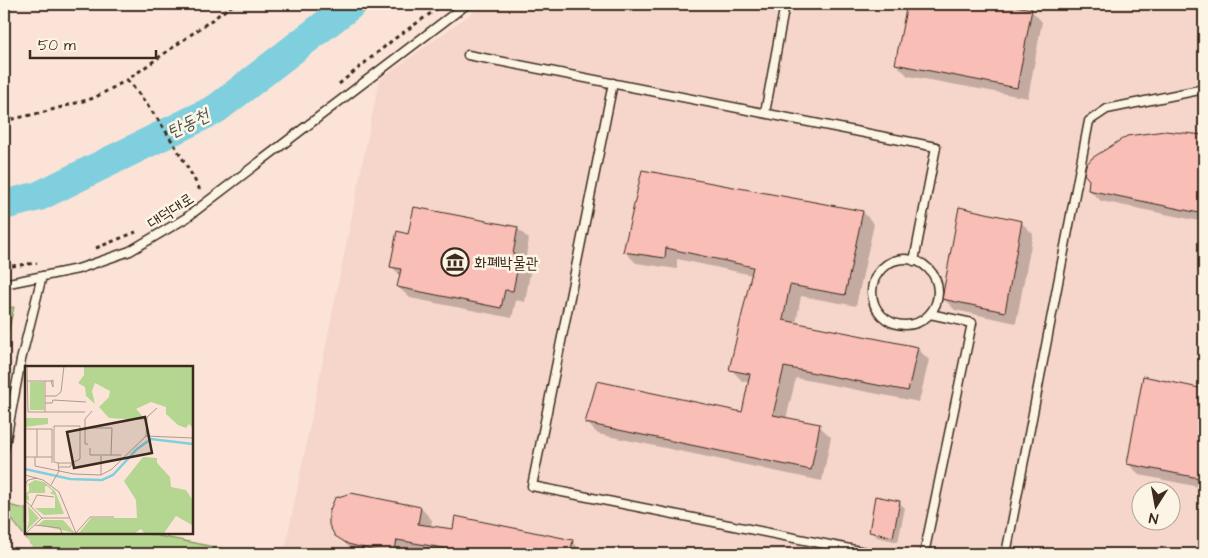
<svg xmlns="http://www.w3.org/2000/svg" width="1208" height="558" font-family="'Architects Daughter','Poor Story',sans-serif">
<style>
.built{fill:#f6d6ca;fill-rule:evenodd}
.green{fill:#b4d691;stroke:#788058}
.shadow{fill:#0003}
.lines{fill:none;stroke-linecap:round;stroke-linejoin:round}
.river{stroke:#80cfde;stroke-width:30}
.building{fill:#f9beb6;stroke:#3b2a1e}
.service-casing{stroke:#3b2a1e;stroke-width:11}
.path{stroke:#3b2a1e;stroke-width:3;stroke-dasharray:4 4;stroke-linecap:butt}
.service{stroke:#fcf5e5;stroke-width:8}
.labels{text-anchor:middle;stroke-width:5;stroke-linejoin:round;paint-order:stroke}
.street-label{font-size:16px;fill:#3b2a1e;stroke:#fcf5e5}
.poi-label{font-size:16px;fill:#3b2a1e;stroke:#fcf5e5;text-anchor:start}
.water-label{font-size:18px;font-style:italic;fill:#4c534e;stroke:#fcf5e5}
.inset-river{fill:none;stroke:#80cfde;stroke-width:2.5}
.inset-road{fill:none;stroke:#ae9a8d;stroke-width:1}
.view{fill:#3b2a1e;fill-opacity:0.15;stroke:#3b2a1e;stroke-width:2.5}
.inset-edge{fill:none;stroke:#3b2a1e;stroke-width:2.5}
</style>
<rect width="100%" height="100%" fill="#fbe4d7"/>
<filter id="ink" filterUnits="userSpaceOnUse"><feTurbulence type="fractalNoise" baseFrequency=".02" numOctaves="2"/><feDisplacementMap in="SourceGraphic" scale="10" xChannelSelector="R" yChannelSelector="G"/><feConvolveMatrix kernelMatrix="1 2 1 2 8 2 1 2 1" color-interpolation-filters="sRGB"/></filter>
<g filter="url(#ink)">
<path class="built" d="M484,4H1204V554H284L379,80ZM1140,490H1170V520H1140Z"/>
<path class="green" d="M14,307L4,351V308Z
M4,504L26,509V532H139L250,554H38L4,509Z"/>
<path class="shadow" d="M908,4H996L1031,10L1042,22L1028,98L908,76L896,64Z
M1190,134L1204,137V222L1101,201L1089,190Z
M863,212L874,224L856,306L801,296L796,324L917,348L929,360L919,402L796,378L786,419L819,426L831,437L822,481L598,434L587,423L743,413L750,383L742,381L731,369L752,275L677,259V269L636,263L625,252Z
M1021,222L1033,234L1016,323L955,310L944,299Z
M517,228L529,239L525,262L531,268L525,302L516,300L512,318L410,298L398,287L401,276L392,267L409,235Z
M1204,314V331L1201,328Z
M1204,360V488L1140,475L1128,464L1199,389Z
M351,495L421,508L432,520L431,527L573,542L584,554H429L408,551L407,554H360L349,547L336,535Z
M899,502L905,508L898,542L877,537L871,531Z"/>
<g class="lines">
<path class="river" d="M4,205L39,196L216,109L352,4"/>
</g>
<path class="building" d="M907,4H1003L1032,9L1017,88L895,64Z
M1165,131L1204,135V214L1088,190L1089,180L1084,174L1086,165L1092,158L1127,136Z
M642,170L863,211L845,295L790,285L783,320L918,347L908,391L784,367L773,415L820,424L811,470L585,423L597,381L742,412L750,374L729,370L753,267L666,248L665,258L623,252Z
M414,207L518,227L513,254L520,256L513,291L505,290L501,308L397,287L401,269L390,267L397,231L408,234Z
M959,207L1022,221L1005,312L942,299Z
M1143,376L1204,389V479L1127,464Z
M351,493L421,507L418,524L453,529L455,516L573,540L570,554H448L449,549L397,540L394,554H387L348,544L335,536L329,525V512L335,498Z
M875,496L900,501L893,537L869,532Z"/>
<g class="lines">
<g class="service-casing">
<path id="service" d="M468,55L936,147L914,261
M613,83L532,486L875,554
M765,113L785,4
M872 292a33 33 0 1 1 66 0a33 33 0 1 1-66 0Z
M4,284L78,269L130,251L186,218L467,4
M4,450L21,360L42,276
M924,554L972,323L930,314
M1006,554L1089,121L1107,109L1204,89"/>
</g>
<path class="path" d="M127,80C157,114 180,152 201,192
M339,84L394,39L444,4
M4,121L44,112L94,98L127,80L234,4
M96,248L136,232
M4,267L37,263"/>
<use href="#service" class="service"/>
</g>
</g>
<defs>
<g id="museum-ring" transform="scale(1.4375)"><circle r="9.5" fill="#fcf5e5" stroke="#3b2a1e" stroke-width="1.5"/><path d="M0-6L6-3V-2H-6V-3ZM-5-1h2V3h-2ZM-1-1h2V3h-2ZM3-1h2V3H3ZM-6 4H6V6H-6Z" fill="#3b2a1e"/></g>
</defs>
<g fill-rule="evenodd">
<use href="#museum-ring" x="455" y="262"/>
</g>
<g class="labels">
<g class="street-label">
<text transform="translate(170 210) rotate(-33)" y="6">대덕대로</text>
</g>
<g class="poi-label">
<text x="474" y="268">화폐박물관</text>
</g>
<g class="water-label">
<text transform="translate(188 123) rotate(-26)" y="6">탄동천</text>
</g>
</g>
<g transform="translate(25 366)">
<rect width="168" height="168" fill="#fbe4d7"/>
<path d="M59,0H167V61L164,58L161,62L153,59L141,48V41L126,36L111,43L121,54L84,52L74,41L84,31L85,25L70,17L67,25L70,38L61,30L60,21L53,17L59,9ZM5,16H19V44H5ZM0,52H23V58L0,61ZM118,91L132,92V97L145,111L146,121L161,124L167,133V159L151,150L139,167H119L116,163L110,167H54L66,152H112L111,134L99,115ZM10,114L19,116L30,125L39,148L19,149L10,142H30V129L25,127L28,125L22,120H20V127H5L2,129L4,130V135L0,133V128L4,125V119L0,120ZM3,140L14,152L2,164L4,154ZM19,154H38L50,167L13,159Z" fill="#b4d691"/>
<path class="inset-river" d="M0,103L45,113L77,114L88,109L112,83L126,73L168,78"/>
<path class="inset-road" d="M2,0L3,46H60M2,15H20V46M20,15H26L28,21V14L26,15M20,30H31L36,26L39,0M20,37H27L28,34L61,36M60,62H87L86,89M0,63H27V97M121,70L122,51L132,42M63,78H60V53L67,45M65,82V89H96M76,90V109M0,91H27M10,91V100L49,108L76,109L87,103L121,70L168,72M12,91V63M34,101H45L47,97M0,109L18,114L34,126L51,167M0,119L3,114L12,112M26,119L34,105L33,97L29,96V60H55V93L47,97H33M0,134L17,152M6,141L12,129L29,131M10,159L35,162L37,167M1,167L17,152H45M51,167L65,151H89"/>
<path class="view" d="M120,51L127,87L49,102L42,66Z"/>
<rect width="168" height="168" class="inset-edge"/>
</g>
<rect width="1208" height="558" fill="none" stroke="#fcf5e5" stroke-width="20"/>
<rect x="10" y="10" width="1188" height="538" fill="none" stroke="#3b2a1e" stroke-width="2" filter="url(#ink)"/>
<g transform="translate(1156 506) rotate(191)"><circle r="24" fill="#fcf5e5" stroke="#afa495"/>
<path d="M0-4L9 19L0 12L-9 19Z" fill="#3b2a1e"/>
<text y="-8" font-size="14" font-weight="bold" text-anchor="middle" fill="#3b2a1e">N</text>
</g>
<path d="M30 50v8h126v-8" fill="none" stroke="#3b2a1e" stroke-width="2.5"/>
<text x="38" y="50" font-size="15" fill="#3b2a1e" stroke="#fcf5e5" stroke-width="4" paint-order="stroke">50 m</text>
</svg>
